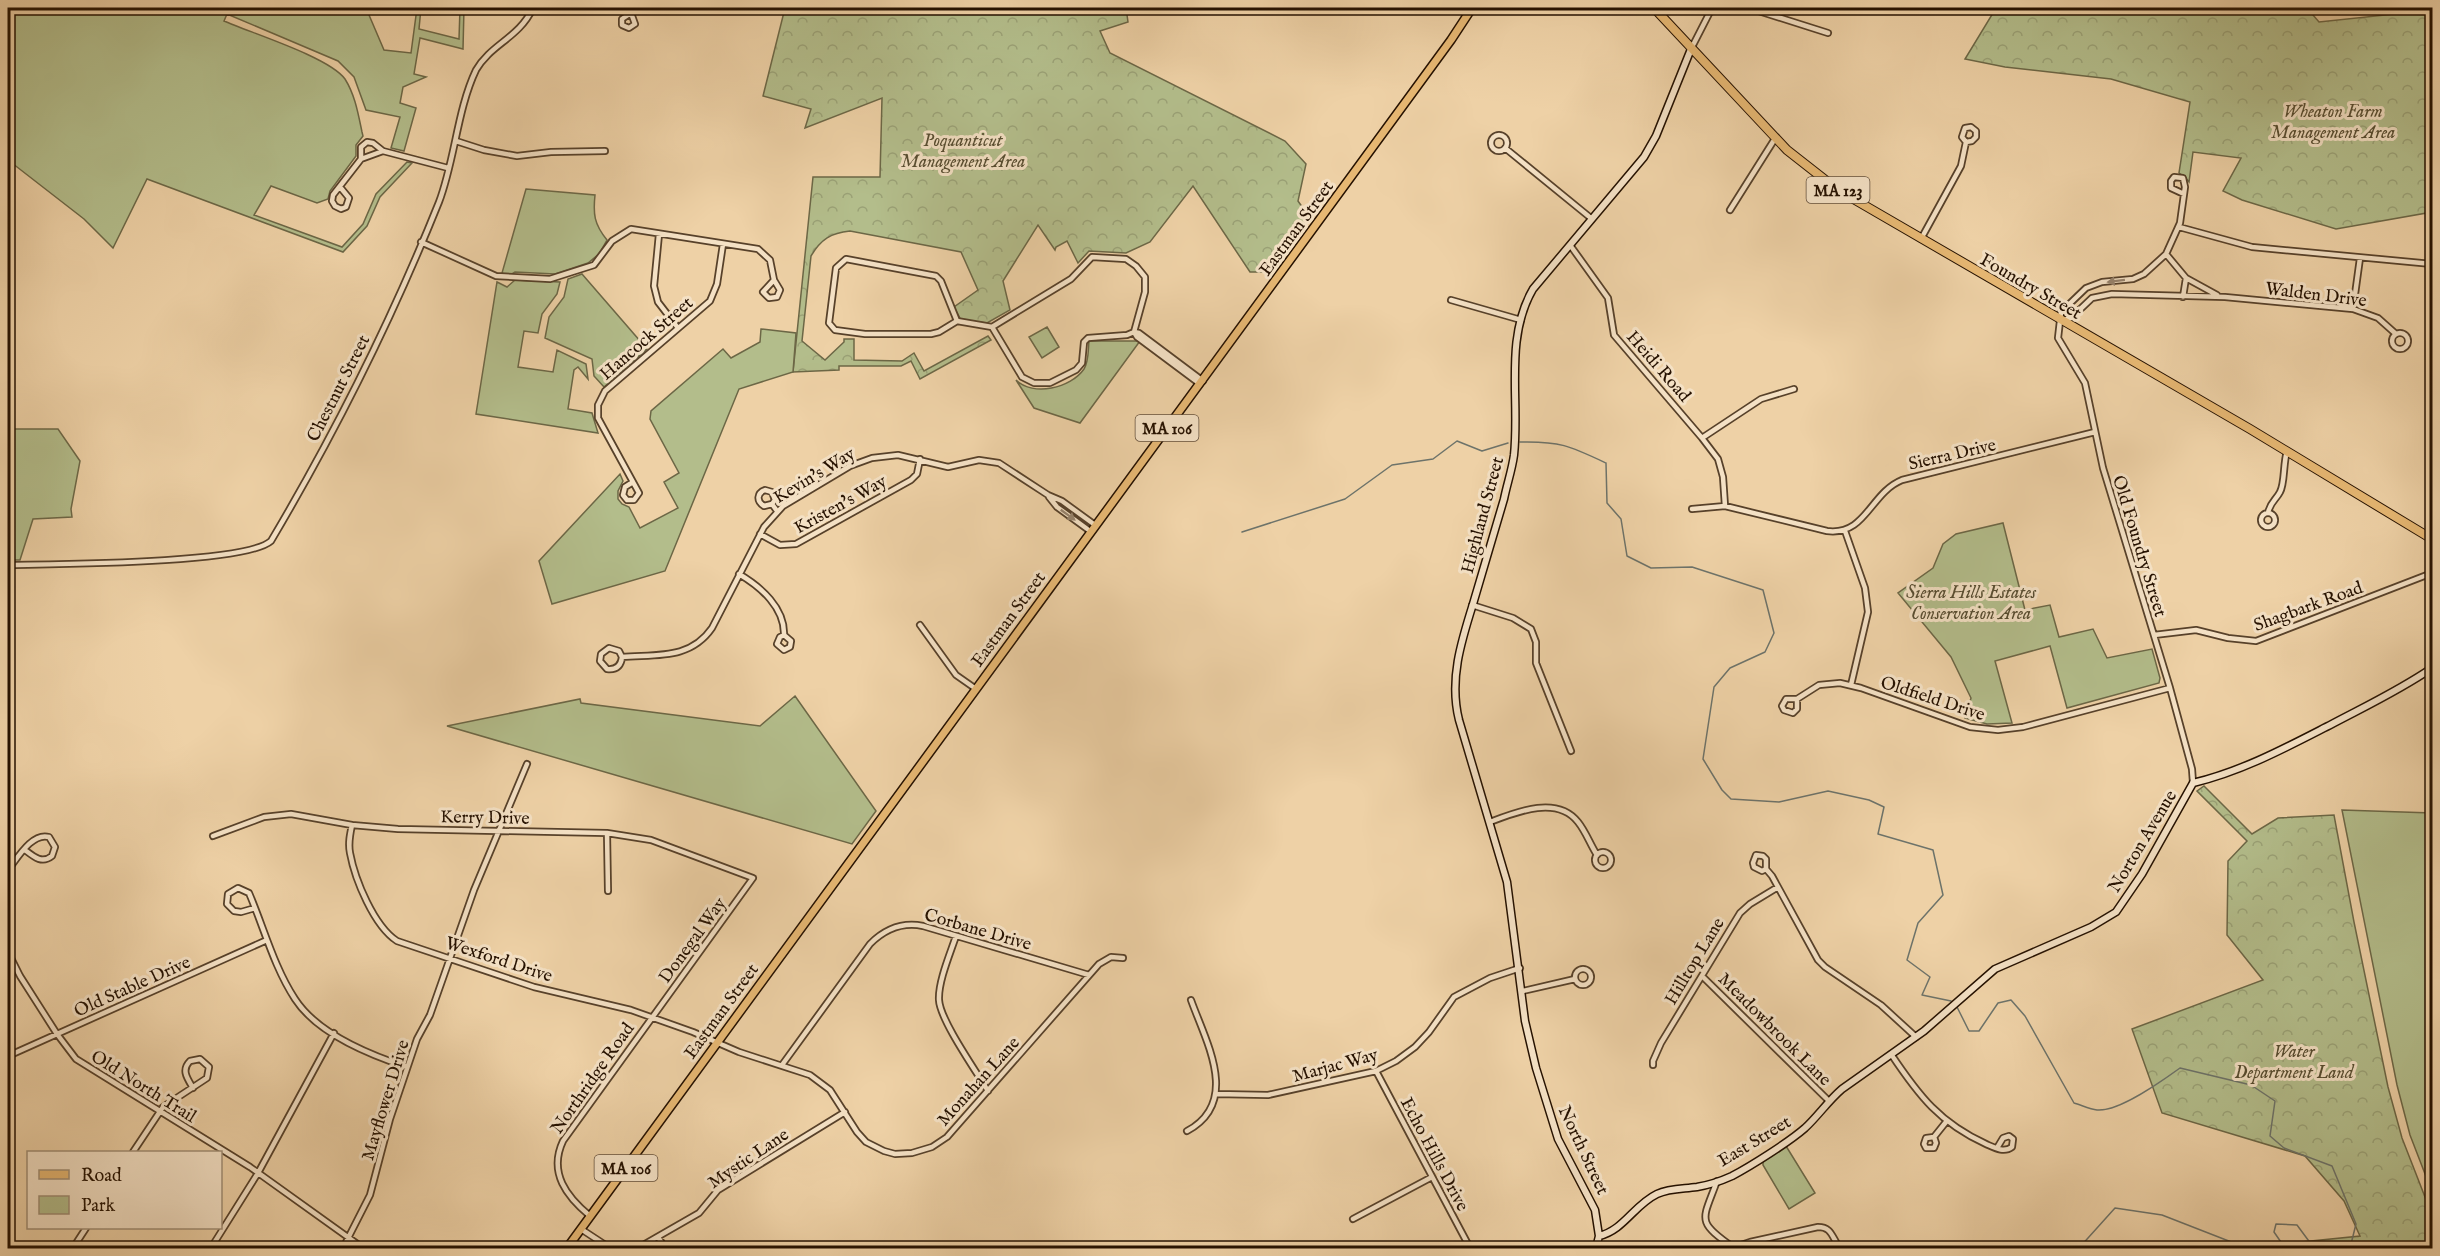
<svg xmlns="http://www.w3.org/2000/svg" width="2440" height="1256" font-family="'IM FELL English',serif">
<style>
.forest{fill:url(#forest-crowns);stroke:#6c6746;stroke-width:1.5}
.park{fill:#b3bd8b;stroke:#6c6746;stroke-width:1.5}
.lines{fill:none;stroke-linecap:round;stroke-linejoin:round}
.stream{stroke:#6d736a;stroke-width:1.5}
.street-casing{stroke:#57412a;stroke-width:8}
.secondary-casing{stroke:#251100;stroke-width:9}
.primary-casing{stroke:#251100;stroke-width:10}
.highway-casing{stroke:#251100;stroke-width:10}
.street{stroke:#f4e1c5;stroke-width:4.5}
.secondary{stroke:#f4e1c5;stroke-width:6}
.primary{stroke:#e7b873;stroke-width:7}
.highway{stroke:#e7b873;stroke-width:8}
.oneway{fill:#97836c}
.labels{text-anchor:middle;stroke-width:6;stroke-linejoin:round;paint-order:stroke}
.shield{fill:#f4e1c5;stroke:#634f3b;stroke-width:1.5}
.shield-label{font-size:16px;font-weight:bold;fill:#251100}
.park-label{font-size:18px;font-style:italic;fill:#574d31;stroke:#f4e1c5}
.street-label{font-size:18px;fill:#251100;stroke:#f4e1c5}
</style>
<defs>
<pattern id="forest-crowns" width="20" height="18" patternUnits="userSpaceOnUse" patternTransform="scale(1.5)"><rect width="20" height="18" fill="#b3bd8b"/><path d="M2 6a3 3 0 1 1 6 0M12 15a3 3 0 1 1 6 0" fill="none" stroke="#9aa176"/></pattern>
</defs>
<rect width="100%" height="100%" fill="#eed1a6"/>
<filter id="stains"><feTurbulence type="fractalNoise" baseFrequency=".00333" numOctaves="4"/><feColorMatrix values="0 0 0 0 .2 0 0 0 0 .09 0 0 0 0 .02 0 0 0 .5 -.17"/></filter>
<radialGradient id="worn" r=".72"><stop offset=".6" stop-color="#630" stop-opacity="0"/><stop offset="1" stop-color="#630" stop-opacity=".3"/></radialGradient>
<path class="forest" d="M785,8H1126L1128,22L1100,31L1110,53L1285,141L1306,164L1298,201L1310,218L1269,272H1250L1193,186L1150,242L1126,253L1089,251L1078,263L1067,241L1056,247L1055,250L1038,225L1003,281L1010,310L987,323L961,320L954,307L978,290L961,252L850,231C831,233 821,239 811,256L802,341L825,360L844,342V339H854V360L902,361L914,353L924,371L988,336L991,340L920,379L911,361L901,366H839V370L793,372L813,177H880L882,98L805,128L811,109L763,96Z
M1996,8H2307L2319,22L2432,10V212L2336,229L2242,200L2223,191L2241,158L2193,152L2189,182L2185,177L2179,173L2190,102L2111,79L2005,67L1965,59Z
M2204,786L2252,834L2278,818L2334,815L2354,922L2388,1087L2402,1138L2432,1215V1248H2240L2360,1236L2344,1201L2305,1156L2162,1113L2132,1029L2263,980L2227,935L2228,861L2247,841L2197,791Z"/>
<path class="park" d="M8,8H366L384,50L411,53L417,8H421L419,29L459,39L460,8H464L463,49L420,38L414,74L426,77L403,87L400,103L416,108L404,151L391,148L400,117L366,110L354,77L338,61L227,14L224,21C251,33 329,57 345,79C355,95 358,113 362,132L363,136L356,145V156L330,191L328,199L317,203L271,186L254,215L342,247L363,224L376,194L407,162L412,163L380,197L367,226L343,252L147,179L113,248L84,219L8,160Z
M526,189L595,195C593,214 594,224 607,240L599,254L588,263L555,274L515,272L508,276L502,273Z
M582,274L647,349L604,387L594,376L592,359L545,338L549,317L564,297L568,279Z
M515,280L560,282L557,294L542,314L538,333L524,331L518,367L553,372L557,350L586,364L588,379L578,367L574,370L568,409L592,413L598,433L476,414L497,282L507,287Z
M1047,327L1059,347L1042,358L1029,337Z
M761,329L796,333L793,372L739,389L665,571L552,604L539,561L620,474L623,481L618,491V499L622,504L629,507L640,528L678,508L664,482L679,473L650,419L651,411L723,349L731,358L760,342Z
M1089,341H1140L1080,423L1034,408L1016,380C1033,397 1071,388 1084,369C1089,361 1088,350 1089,341Z
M8,429H58L80,461L71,509L72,517L33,519L20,560H8Z
M2003,523L2025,610L2050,605L2059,637L2093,629L2107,658L2152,649L2160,678L2159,683L2067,708L2050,646L1995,661L2012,723L1987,724L1965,718L1971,698L1951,657L1898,593L1933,568L1943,544L1956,534Z
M795,696L876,811L852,844L447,726L580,699L581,703L760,726Z
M2342,810L2432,813V1192L2410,1135L2397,1085Z
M1786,1146L1815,1193L1789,1209L1763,1165V1162Z"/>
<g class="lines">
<path class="stream" d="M1520,442C1560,441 1570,446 1606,463L1607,503L1621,519L1627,556L1651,568L1692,567L1763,590L1774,633L1765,652L1730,668L1714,687L1703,759L1722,790L1731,799L1779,802L1828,791L1869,800L1884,807L1878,834L1933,850L1943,895L1918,923L1907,960L1930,977L1922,995L1951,1001
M1242,532L1345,499L1392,465L1433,459L1457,441L1482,451L1508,443
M1957,1007L1969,1031H1979L1998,1003L2011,1000L2025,1016L2074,1103C2081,1105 2090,1109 2097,1110C2119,1112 2162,1081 2180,1068L2251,1085L2275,1101L2270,1136L2284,1148L2332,1166L2356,1224L2350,1248
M2062,1248L2067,1244L2079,1248L2115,1208L2162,1215L2239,1245L2256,1248
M2280,1248L2283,1245L2274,1232L2276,1224L2297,1225L2314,1248"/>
<g class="street-casing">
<path id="street" d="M1749,8L1828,33
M631,13L635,24L629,28L622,25V19L631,13L634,8
M1691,49L1712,8
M1491 143a8 8 0 1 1 16 0a8 8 0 1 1-16 0Z
M456,141L484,150L517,156L551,152L605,151
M1505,148L1592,219
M383,151L361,159V147L367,142L373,143L383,151L448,168
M340,187L349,198L346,207L341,209L335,206L332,201L333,195L361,159
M2184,194L2171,188V181L2174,177L2183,178L2185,187L2180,223L2166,254L2144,274L2133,279L2102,282L2086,288L2061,312L2058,338L2085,383L2103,468L2170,688L2192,769L2193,783
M1730,210L1776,137
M2179,227L2252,247L2432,264
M659,234L654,286L658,302L678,328
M1921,239L1961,166L1966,142L1962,137L1965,128L1971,127L1976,131V137L1972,141L1966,142
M421,242L496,276L550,279L594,265L612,241L631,229L758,249L770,260L774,280L763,292L769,298L777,297L780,290L774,280
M1570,245L1608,298L1614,335L1702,438L1718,459L1723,477L1725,506
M2166,254L2186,278L2217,295
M2183,297L2186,278
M1451,300L1521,320
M2353,309L2360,258
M2064,320L2071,318L2092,298L2112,294L2225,297L2353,309L2378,318L2396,334
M957,321L939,332L931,334H865L835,330L829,323L836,268L846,259L936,276L941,281L957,321L992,327
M992,327L1071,279L1092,257L1126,259L1136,266L1145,277V292L1134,332
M992,327L1022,377L1034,383H1050L1076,370L1082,363L1084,342L1088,338L1127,335L1134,332
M1134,332L1137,337L1200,384
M1134,332L1139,333L1203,381
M2392 341a8 8 0 1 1 16 0a8 8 0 1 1-16 0Z
M1702,438L1761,399L1794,389
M633,482L625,487L623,495L627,500H634L639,493L598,418V405L605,391L710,301L717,284L723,244
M1049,497L1057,507L1090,531
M772,504L775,500L772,492L765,490C757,493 756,501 764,506L772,504L777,511
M1692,509L1725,506L1827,531C1866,536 1870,493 1902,480L2095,432
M2268,513C2270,502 2276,500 2280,492C2285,483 2283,464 2287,451
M2261 520a7 7 0 1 1 14 0a7 7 0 1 1-14 0Z
M1845,531L1865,588L1868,612L1851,685
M760,534L780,545L796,544L911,480L917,474L920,459
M8,565C51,564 245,564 271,541C335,433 392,319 439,202C455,160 457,110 476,70C491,44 519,38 533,8
M739,574C761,587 785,608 784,635L791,641L790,647L784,650L777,644L780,637L784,635
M1472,605L1513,618L1531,629L1536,642V663L1571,751
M920,625L956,675L976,689
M2154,635L2196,630L2228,638L2256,641L2432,573
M622,657L619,651L609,648L601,654L600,661L607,669C616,670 621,666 622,657C656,654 690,660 712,628L764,527L783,506L850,466L872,458L898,455L948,467L979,460L999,463L1048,495L1062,501L1095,525
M1797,699H1786L1782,706L1784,710L1793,713L1797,709V699L1819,685L1840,683L1861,688L1970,727L1998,730L2023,727L2170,688
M1490,822C1516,812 1557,795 1578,822C1586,832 1590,844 1597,855
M352,825C350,834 348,843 350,853C355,880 374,926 397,941L534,987L631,1010L693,1032L739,1052L810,1075L830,1090L857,1132L866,1142L884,1151L895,1154L912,1153L932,1147L947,1137L1099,964L1111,957L1123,958
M607,833L608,891
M213,836L264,817L291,814L352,825L398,829L607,833L651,840L753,878L563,1141C548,1173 567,1197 590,1216
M1595 860a8 8 0 1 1 16 0a8 8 0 1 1-16 0Z
M1766,869V859L1763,856L1756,855L1753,863L1754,867L1762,871L1766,869L1772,876L1818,960L1825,967L1881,1005L1916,1037
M8,870C17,859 32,832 49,837L55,847L52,856C42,864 34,857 25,850
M255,908L241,912L234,911L227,904L228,894L238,888L249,893C264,928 274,967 295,999C317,1033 370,1055 407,1067
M956,936C950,954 938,982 939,1000C940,1020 976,1071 988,1091
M8,952L20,976L57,1034L76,1059L250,1167L363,1248
M1575 977a8 8 0 1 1 16 0a8 8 0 1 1-16 0Z
M1702,976L1829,1101
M1523,991L1575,979
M1891,1054C1919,1096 1940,1123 1986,1144C1995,1148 2004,1153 2012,1147L2013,1139L2009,1136L2003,1138L1997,1148
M8,1056L267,940
M782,1065L870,944C885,929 903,922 923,926L1089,975
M1653,1065V1061L1661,1043L1740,913L1750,904L1778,887
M1376,1071L1470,1248
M1216,1094L1268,1095L1376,1071L1396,1061L1415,1047L1429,1032L1454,997L1490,978L1520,968
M1187,1131C1241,1102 1206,1042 1191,1000
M1934,1137L1936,1143L1934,1148H1926L1924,1144L1926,1138L1934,1137L1946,1122
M133,1152L163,1107L207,1078L209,1067L200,1059L190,1061C181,1070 187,1078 193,1088
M1717,1181C1703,1220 1695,1221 1733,1247
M1353,1219L1432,1177
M581,1229L610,1248
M658,1237L665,1248
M73,1248L86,1228
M211,1248L258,1173L334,1033
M343,1248L370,1195L390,1119L417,1039L430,1015L474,890L527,764
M638,1248L699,1213L718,1190L845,1112
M1732,1248L1750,1242L1818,1227C1829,1227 1831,1233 1836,1242"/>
</g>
<g class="secondary-casing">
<path id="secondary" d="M1599,1236L1595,1210L1558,1139L1536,1068L1525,1021L1507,882L1459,720C1449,680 1461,642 1473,604C1483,569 1494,534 1504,499C1507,484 1512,470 1514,455C1520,399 1504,339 1533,289L1644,157L1656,136L1691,49
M1596,1248L1599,1236C1624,1230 1634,1205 1657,1194C1670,1188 1683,1189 1697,1187C1709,1185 1721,1181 1732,1176C1751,1166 1789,1142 1805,1128C1818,1116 1828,1101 1842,1089L1924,1031L1995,969L2091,927L2116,912L2142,874L2193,783C2243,771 2287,747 2332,724C2366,706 2400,690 2432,668"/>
</g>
<g class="primary-casing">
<path id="primary" d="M567,1248L1451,40L1472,8"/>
</g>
<g class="highway-casing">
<path id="highway" d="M1654,8L1787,150L1838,190L2250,429L2432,539"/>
</g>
<use href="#street" class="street"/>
<use href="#secondary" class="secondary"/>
<use href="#primary" class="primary"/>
<use href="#highway" class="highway"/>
</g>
<defs><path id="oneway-solid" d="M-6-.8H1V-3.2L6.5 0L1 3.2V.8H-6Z" transform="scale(1.5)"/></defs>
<g class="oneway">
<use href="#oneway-solid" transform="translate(2116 281) rotate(173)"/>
<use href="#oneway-solid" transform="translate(1068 515) rotate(36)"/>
</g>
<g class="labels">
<g class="shield">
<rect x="1806.5" y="177" width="63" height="26" rx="4.5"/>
<rect x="1135.5" y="415" width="63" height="26" rx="4.5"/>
<rect x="594.5" y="1155" width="63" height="26" rx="4.5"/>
</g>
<g class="shield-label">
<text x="1838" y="196">MA 123</text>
<text x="1167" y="434">MA 106</text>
<text x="626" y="1174">MA 106</text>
</g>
<g class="park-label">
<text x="2333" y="117">Wheaton Farm<tspan x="2333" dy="21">Management Area</tspan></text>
<text x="963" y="146">Poquanticut<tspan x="963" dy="21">Management Area</tspan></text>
<text x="1971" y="598">Sierra Hills Estates<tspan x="1971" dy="21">Conservation Area</tspan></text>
<text x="2294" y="1057">Water<tspan x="2294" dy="21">Department Land</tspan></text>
</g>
<g class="street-label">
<text transform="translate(1296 228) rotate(-54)" y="6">Eastman Street</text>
<text transform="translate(2031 286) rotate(30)" y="6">Foundry Street</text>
<text transform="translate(2316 294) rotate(7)" y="6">Walden Drive</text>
<text transform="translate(646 338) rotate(-41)" y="6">Hancock Street</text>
<text transform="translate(1659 366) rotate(49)" y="6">Heidi Road</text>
<text transform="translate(338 388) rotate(-63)" y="6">Chestnut Street</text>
<text transform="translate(1952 454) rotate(-13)" y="6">Sierra Drive</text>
<text transform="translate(814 475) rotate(-31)" y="6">Kevin's Way</text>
<text transform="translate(840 504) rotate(-29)" y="6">Kristen's Way</text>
<text transform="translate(1482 515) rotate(-75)" y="6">Highland Street</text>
<text transform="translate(2140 546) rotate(73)" y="6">Old Foundry Street</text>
<text transform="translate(2308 606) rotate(-20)" y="6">Shagbark Road</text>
<text transform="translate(1008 619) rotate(-54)" y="6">Eastman Street</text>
<text transform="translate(1933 698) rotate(18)" y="6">Oldfield Drive</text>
<text transform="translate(485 817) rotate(1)" y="6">Kerry Drive</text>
<text transform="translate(2142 841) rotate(-59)" y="6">Norton Avenue</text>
<text transform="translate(978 929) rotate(16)" y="6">Corbane Drive</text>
<text transform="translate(692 940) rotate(-54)" y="6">Donegal Way</text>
<text transform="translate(499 959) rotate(18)" y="6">Wexford Drive</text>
<text transform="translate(1694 961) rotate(-59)" y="6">Hilltop Lane</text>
<text transform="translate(132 986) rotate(-24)" y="6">Old Stable Drive</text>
<text transform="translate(721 1011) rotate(-54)" y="6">Eastman Street</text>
<text transform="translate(1775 1029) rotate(45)" y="6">Meadowbrook Lane</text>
<text transform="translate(1335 1065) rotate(-15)" y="6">Marjac Way</text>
<text transform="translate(592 1078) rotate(-55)" y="6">Northridge Road</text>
<text transform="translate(978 1081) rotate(-48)" y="6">Monahan Lane</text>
<text transform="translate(144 1086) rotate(32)" y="6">Old North Trail</text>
<text transform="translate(385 1100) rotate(-73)" y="6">Mayflower Drive</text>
<text transform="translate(1754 1141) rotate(-31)" y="6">East Street</text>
<text transform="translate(1584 1150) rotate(65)" y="6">North Street</text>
<text transform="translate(1435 1154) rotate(62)" y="6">Echo Hills Drive</text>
<text transform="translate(748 1158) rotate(-34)" y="6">Mystic Lane</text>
</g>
</g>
<rect width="2440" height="1256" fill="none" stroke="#eed1a6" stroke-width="30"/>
<rect x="9" y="9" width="2422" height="1238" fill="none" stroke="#251100" stroke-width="3"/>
<rect x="15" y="15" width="2410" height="1226" fill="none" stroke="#251100" stroke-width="1.5"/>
<rect x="27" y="1151" width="195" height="78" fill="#f4e1c5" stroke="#a18e76" stroke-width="1.5"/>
<rect x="39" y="1170" width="30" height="9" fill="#e7b873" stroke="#a18e76" stroke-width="1.5"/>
<text x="81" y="1181" font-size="18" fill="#251100">Road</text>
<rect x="39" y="1196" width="30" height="18" fill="#b3bd8b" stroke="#a18e76" stroke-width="1.5"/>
<text x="81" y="1211" font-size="18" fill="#251100">Park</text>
<rect width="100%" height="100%" filter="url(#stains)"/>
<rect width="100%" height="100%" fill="url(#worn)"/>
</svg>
